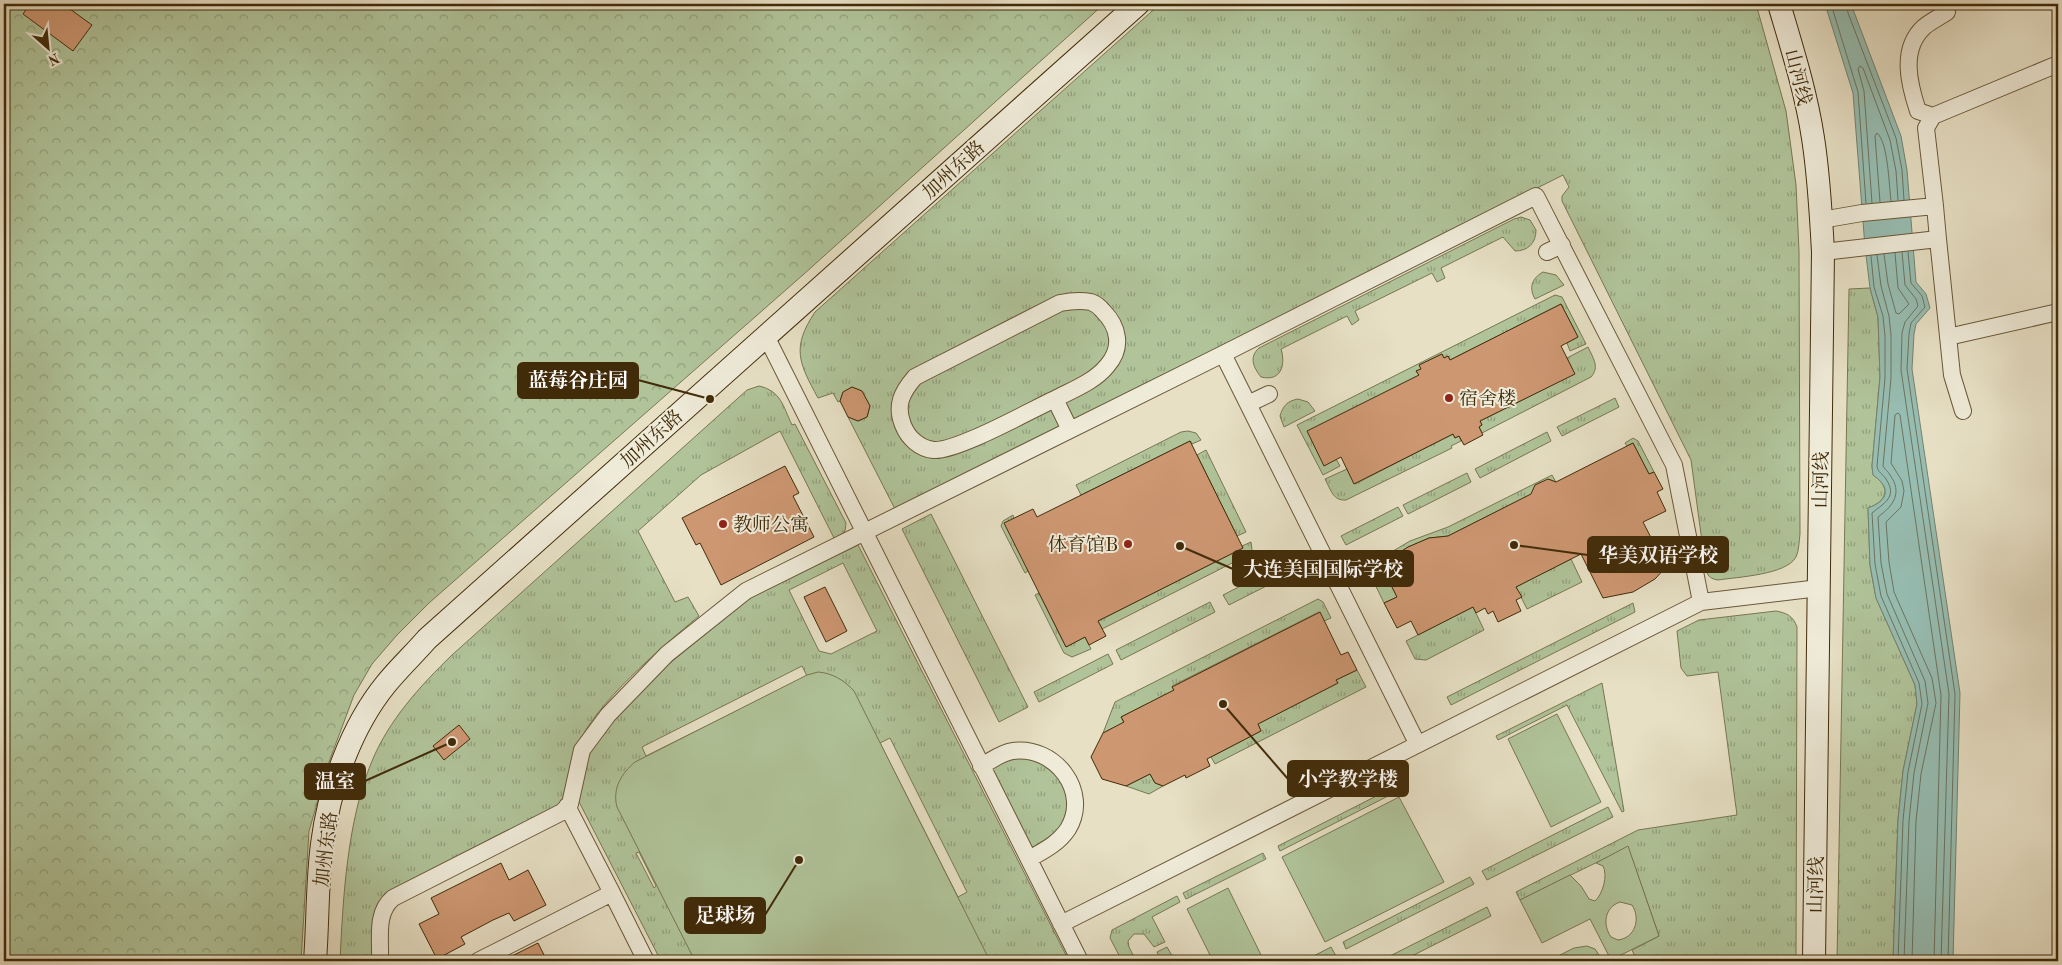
<svg xmlns="http://www.w3.org/2000/svg" width="2062" height="965" font-family="'Old Standard TT','Noto Serif SC',serif">
<style>
.grass{fill:url(#grass-tufts);stroke:#787751;fill-rule:evenodd}
.forest{fill:url(#forest-crowns);stroke:#787751}
.park{fill:#b0c399;stroke:#787751;fill-rule:evenodd}
.water{fill:#97bdb2;stroke:#75836e}
.lines{fill:none;stroke-linecap:round;stroke-linejoin:round}
.shore{stroke:#6c745e;stroke-width:1}
.building{fill:#cd9772;stroke:#412b09}
.street-casing{stroke:#6a5838;stroke-width:18}
.secondary-casing{stroke:#412b09;stroke-width:24}
.street{stroke:#efebd9;stroke-width:16}
.secondary{stroke:#efebd9;stroke-width:22}
.poi-dot{fill:#8f2418;stroke:#efebd9;stroke-width:2}
.labels{text-anchor:middle;stroke-width:4;stroke-linejoin:round;paint-order:stroke}
.street-label{font-size:19px;fill:#412b09;stroke:#efebd9}
.poi-label{font-size:19px;fill:#412b09;stroke:#efebd9;text-anchor:start}
.leader{fill:none;stroke:#412b09;stroke-width:2}
.callout-dot{fill:#412b09;stroke:#efebd9;stroke-width:2}
.callout{fill:#412b09;stroke:#412b09;stroke-width:2}
.callout-label{font-size:20px;text-anchor:middle;font-weight:bold;fill:#fff}
</style>
<defs>
<pattern id="grass-tufts" width="24" height="20" patternUnits="userSpaceOnUse" patternTransform="scale(1.25)"><rect width="24" height="20" fill="#b0c399"/><path d="M3 7l-1-3M5 7V3M7 7l1-3M15 17l-1-3M17 17v-4M19 17l1-3" fill="none" stroke="#919f7b"/></pattern>
<pattern id="forest-crowns" width="20" height="18" patternUnits="userSpaceOnUse" patternTransform="scale(1.25)"><rect width="20" height="18" fill="#b0c399"/><path d="M2 6a3 3 0 1 1 6 0M12 15a3 3 0 1 1 6 0" fill="none" stroke="#919f7b"/></pattern>
</defs>
<rect width="100%" height="100%" fill="#e7e0c5"/>
<filter id="stains"><feTurbulence type="fractalNoise" baseFrequency=".004" numOctaves="4"/><feColorMatrix values="0 0 0 0 .2 0 0 0 0 .09 0 0 0 0 .02 0 0 0 .5 -.17"/></filter>
<radialGradient id="worn" r=".72"><stop offset=".6" stop-color="#630" stop-opacity="0"/><stop offset="1" stop-color="#630" stop-opacity=".3"/></radialGradient>
<path class="grass" d="M1160,4H1756L1786,111L1796,185L1799,251L1800,534C1799,541 1799,551 1796,557C1786,575 1737,577 1718,580C1711,579 1709,577 1706,571L1691,460L1562,201V196L1569,187L1563,175L896,511L848,417L858,421L867,417L870,406L862,391L852,387L843,392L840,401L838,402L833,393L818,398C799,363 791,348 815,312Z
M1521,217L1530,220L1536,230C1536,243 1528,251 1515,251L1503,237L1441,268L1445,278L1437,282L1432,273L1355,311L1359,320L1352,325L1347,316L1281,349C1286,365 1281,382 1261,377C1253,367 1249,357 1259,348L1514,219Z
M1543,272L1556,275L1564,285L1535,299C1529,288 1531,279 1543,272Z
M1870,288L1878,317L1880,377L1872,466L1873,475C1892,488 1887,501 1868,508L1870,565L1876,598L1915,685L1917,704L1903,771L1898,820L1893,961H1837L1849,289Z
M1555,295L1562,297L1586,344L1570,351L1567,343L1578,337L1561,304L1450,360L1448,356L1444,358L1442,354L1420,365L1421,369L1416,371L1419,375L1325,465L1336,459L1340,466L1323,475L1297,425Z
M1588,347C1593,358 1600,367 1591,377L1482,433L1479,427L1482,425L1480,421L1574,374L1567,358Z
M759,386C781,391 783,406 792,425L795,424L846,523L845,531L835,540L780,431L701,475L638,531L675,602L688,597L699,616C663,646 594,704 577,747C569,766 573,785 561,805L391,892L373,961H340C343,898 347,821 372,761C389,720 420,686 452,655L747,390Z
M1615,398L1619,407L1562,436L1557,427Z
M1298,399L1308,402L1315,411L1284,427L1280,416C1283,406 1287,401 1298,399Z
M1188,431L1196,433L1201,440L1192,444L1190,441L1081,495L1076,485L1181,432Z
M1547,432L1551,441L1480,478L1475,469Z
M1453,434L1455,438L1459,436L1461,441L1451,446L1452,448L1346,500C1333,501 1331,490 1325,479L1347,469L1355,484Z
M1633,438L1638,441L1654,472L1649,474L1633,443L1627,446L1625,443Z
M1206,450L1246,532L1237,536L1197,455Z
M1467,473L1471,482L1408,514L1403,505Z
M1552,475L1556,482L1548,479L1532,494L1448,536L1429,538L1408,547L1391,558L1383,569L1397,597L1384,603L1368,570L1388,554L1410,541L1448,527Z
M1398,507L1403,516L1346,545L1341,536Z
M931,514L1028,707L999,722L902,529Z
M1013,515L1028,571L1025,573L1001,526L1003,521Z
M1251,542L1252,550L1250,554L1102,629L1098,621L1243,548L1242,546Z
M858,545L1069,961H661L577,798L588,751L626,706L659,672L750,598ZM843,563L877,631L831,654L819,651L789,590ZM802,666L807,676L646,756L642,747ZM890,738L967,892L958,897L880,743ZM639,852L656,886L654,888L636,853Z
M1571,559L1582,582L1527,609L1516,587Z
M1282,565L1288,575L1229,605L1223,595Z
M1039,593L1066,647L1085,637L1091,649L1072,657L1064,653L1035,595Z
M1318,599L1323,602L1331,618L1324,621L1319,612L1172,686L1174,691L1121,717L1124,723L1103,733L1115,702Z
M1210,602L1215,612L1121,660L1116,650Z
M1633,603L1635,612L1451,705L1447,697Z
M1473,607L1484,630L1426,660L1415,659L1406,641Z
M1776,611C1787,613 1793,616 1797,627L1796,961H1637L1632,950L1659,936L1628,847L1520,900L1516,892L1638,830L1737,815L1718,672L1687,676L1681,668L1677,631L1699,620Z
M1108,654L1113,664L1039,702L1034,692Z
M1357,670L1366,687L1215,764L1211,757L1261,731L1258,724L1338,683L1336,680Z
M1602,683L1624,811L1622,812L1567,705L1498,740L1496,736Z
M1027,750L1069,779L1068,828L1029,859L981,766Z
M1150,774L1155,783L1163,786L1149,794L1126,786Z
M1396,786L1398,791L1280,851L1278,846Z
M1608,807L1613,817L1487,880L1482,871Z
M1263,853L1266,859L1186,899L1183,893Z
M1470,877L1474,884L1346,949L1343,942Z
M1177,896L1180,902L1152,917L1165,942L1154,947L1144,934H1134L1128,941L1129,947L1134,957L1122,961L1110,938L1112,930Z
M1487,907L1491,916L1402,961H1380Z
M1587,946L1595,949L1603,961L1550,960L1574,948Z
M1167,947L1175,961H1161L1157,952Z
M1331,947L1336,956L1327,961H1304Z"/>
<path class="forest" d="M4,4H1104L804,274L429,603L397,635L372,664L354,695L329,762L309,831L301,961H4Z"/>
<path class="park" d="M818,672C832,673 844,680 854,691L990,961H695L617,807C612,788 622,773 635,762L807,675Z
M1557,714L1601,802L1551,827L1508,739Z
M1399,797L1444,882L1325,942L1282,857Z
M1628,846L1659,936L1611,960L1590,919L1542,943L1520,900L1570,875L1581,886L1589,899L1595,901C1603,894 1608,875 1603,866L1596,863ZM1620,902L1632,905C1641,919 1635,938 1618,940L1611,937C1602,924 1605,907 1620,902Z
M1228,888L1264,961H1213L1187,909Z"/>
<path class="water" d="M1825,4H1851L1901,136L1907,170L1916,282L1926,294L1930,308L1916,324L1914,334L1912,369L1960,693L1953,961H1893L1898,820L1903,771L1917,704L1915,685L1876,598L1870,565L1868,508C1888,501 1892,488 1873,475L1872,466L1880,377L1878,317L1870,288L1865,247L1853,93Z"/>
<g class="lines">
<path class="shore" d="M1831,4L1858,92L1866,203
M1847,4L1848,13L1896,138L1902,170L1904,200
M1880,202L1875,136L1877,133C1888,142 1889,185 1891,201
M1872,203L1864,91L1858,69L1860,66L1863,68L1890,140L1896,171L1898,200
M1902,252L1905,285L1916,299L1918,306L1905,322L1902,333L1901,370L1949,694L1941,961
M1908,252L1911,283L1922,296L1925,307L1911,323L1909,334L1907,369L1955,694L1948,961
M1884,254L1888,284L1896,313L1899,314L1909,304L1898,288L1895,253
M1877,255L1881,286L1889,316L1891,335V378L1883,466C1885,470 1888,471 1890,475C1903,493 1893,506 1878,517L1881,563L1887,594L1925,681L1928,703L1914,773L1909,821L1904,961
M1871,256L1874,287L1883,316L1885,336V378L1877,466C1878,473 1882,473 1886,479C1898,497 1884,503 1872,513L1875,564L1881,596L1919,683L1922,704L1908,772L1903,820L1898,961
M1912,961L1916,821L1921,774L1936,703L1932,678L1894,592L1889,562L1886,522L1901,507L1904,491L1902,481L1891,463L1895,415L1898,413L1900,415L1941,695L1934,961"/>
</g>
<path class="building" d="M30,4H63L92,25L73,51L23,14Z
M1561,304L1578,337L1561,346L1575,374L1480,421L1482,425L1479,427L1483,435L1464,445L1459,436L1455,438L1453,434L1354,484L1341,457L1324,466L1307,431L1419,375L1416,371L1421,369L1419,365L1442,354L1444,358L1448,356L1450,360Z
M852,387L862,391L870,406L867,417L858,421L848,417L840,401L843,392Z
M1190,441L1243,548L1098,621L1106,636L1089,645L1085,637L1066,647L1004,523L1033,509L1037,517Z
M1633,443L1649,474L1654,472L1663,489L1657,492L1666,511L1643,522L1666,567L1655,579L1633,592L1603,598L1581,554L1516,587L1522,597L1516,600L1521,611L1498,622L1493,611L1488,614L1485,608L1476,613L1473,607L1418,635L1411,621L1397,628L1384,603L1397,597L1383,569L1391,558L1408,547L1429,538L1448,536L1531,494L1535,485L1548,479L1556,482Z
M785,466L799,493L793,496L814,537L721,585L700,543L696,545L682,518Z
M825,587L847,631L826,642L804,597Z
M1320,612L1341,655L1348,652L1357,670L1336,680L1338,683L1258,724L1261,731L1207,759L1210,766L1186,778L1185,775L1163,786L1155,783L1150,774L1126,786L1102,779L1091,757L1103,733L1124,722L1121,717L1174,690L1172,687Z
M459,725L470,739L444,760L433,746Z
M501,863L509,880L528,870L546,905L514,921L509,913L493,920L461,937L465,944L437,959L419,924L439,914L431,898Z
M538,943L547,961H502Z"/>
<g class="lines">
<g class="street-casing">
<path id="street" d="M1933,116L1918,111C1909,84 1900,49 1924,27C1931,21 1940,17 1947,12
M1935,206L1926,128L1933,116L2058,64
M1821,220L1862,213L1935,206L1938,239L1823,252
M1938,239L1952,375L1963,411
M1547,252L1562,245
M766,336L1080,961
M1948,337L2058,312
M1223,354L1536,196L1674,465L1701,602
M1055,399C1029,411 958,451 934,450C920,449 908,438 903,425C895,405 902,392 915,377L1060,303C1070,301 1081,300 1091,302C1096,304 1100,307 1103,311C1119,327 1123,348 1107,366C1094,382 1072,390 1055,399L1070,430
M1248,404L1269,394
M981,766C991,761 1002,752 1013,751C1054,745 1091,791 1068,829C1058,844 1043,851 1029,859
M567,806L612,893
M1061,924L1701,602L1819,588
M380,961C381,939 375,913 393,898L562,812L570,804L582,750L608,715L667,654L746,591L1223,354L1417,743
M478,961L612,893L646,961"/>
</g>
<g class="secondary-casing">
<path id="secondary" d="M1779,4C1792,48 1806,92 1813,138C1819,176 1821,214 1823,252L1814,961
M315,961C318,922 317,882 322,844C329,789 351,727 386,684C399,668 414,654 427,639L1138,4"/>
</g>
<use href="#street" class="street"/>
<use href="#secondary" class="secondary"/>
</g>
<g class="poi-dot">
<circle cx="1449" cy="398" r="5"/>
<circle cx="723" cy="524" r="5"/>
<circle cx="1128" cy="544" r="5"/>
</g>
<g class="labels">
<g class="street-label">
<text transform="translate(1799 77) rotate(76)" y="7">山河线</text>
<text transform="translate(953 169) rotate(-42)" y="7">加州东路</text>
<text transform="translate(651 438) rotate(-42)" y="7">加州东路</text>
<text transform="translate(1820 480) rotate(-89)" y="7">山河线</text>
<text transform="translate(325 849) rotate(-83)" y="7">加州东路</text>
<text transform="translate(1815 885) rotate(-89)" y="7">山河线</text>
</g>
<g class="poi-label">
<text x="1459" y="405">宿舍楼</text>
<text x="733" y="531">教师公寓</text>
<text x="1118" y="551" text-anchor="end">体育馆B</text>
</g>
</g>
<path class="leader" d="M710 399L638 380M1514 545L1588 555M1180 546L1233 569M1223 704L1288 779M452 742L365 781M799 860L765 915"/>
<g class="callout-dot">
<circle cx="710" cy="399" r="5"/>
<circle cx="1514" cy="545" r="5"/>
<circle cx="1180" cy="546" r="5"/>
<circle cx="1223" cy="704" r="5"/>
<circle cx="452" cy="742" r="5"/>
<circle cx="799" cy="860" r="5"/>
</g>
<g class="callout">
<rect x="518" y="363" width="120" height="35" rx="5"/>
<rect x="1588" y="537" width="140" height="35" rx="5"/>
<rect x="1233" y="551" width="180" height="35" rx="5"/>
<rect x="1288" y="761" width="120" height="35" rx="5"/>
<rect x="305" y="764" width="60" height="35" rx="5"/>
<rect x="685" y="898" width="80" height="35" rx="5"/>
</g>
<g class="callout-label">
<text x="578" y="387">蓝莓谷庄园</text>
<text x="1658" y="562">华美双语学校</text>
<text x="1323" y="576">大连美国国际学校</text>
<text x="1348" y="786">小学教学楼</text>
<text x="335" y="788">温室</text>
<text x="725" y="922">足球场</text>
</g>
<rect width="2062" height="965" fill="none" stroke="#e7e0c5" stroke-width="20"/>
<rect x="5" y="5" width="2052" height="955" fill="none" stroke="#412b09" stroke-width="2.5"/>
<rect x="10" y="10" width="2042" height="945" fill="none" stroke="#412b09"/>
<g transform="translate(48 48) rotate(153)" stroke="#efebd9" stroke-width="4" paint-order="stroke">
<path d="M0-4L9 19L0 12L-9 19Z" fill="#412b09"/>
<text y="-8" font-size="14" font-weight="bold" text-anchor="middle" fill="#412b09">N</text>
</g>
<rect width="100%" height="100%" filter="url(#stains)"/>
<rect width="100%" height="100%" fill="url(#worn)"/>
</svg>
